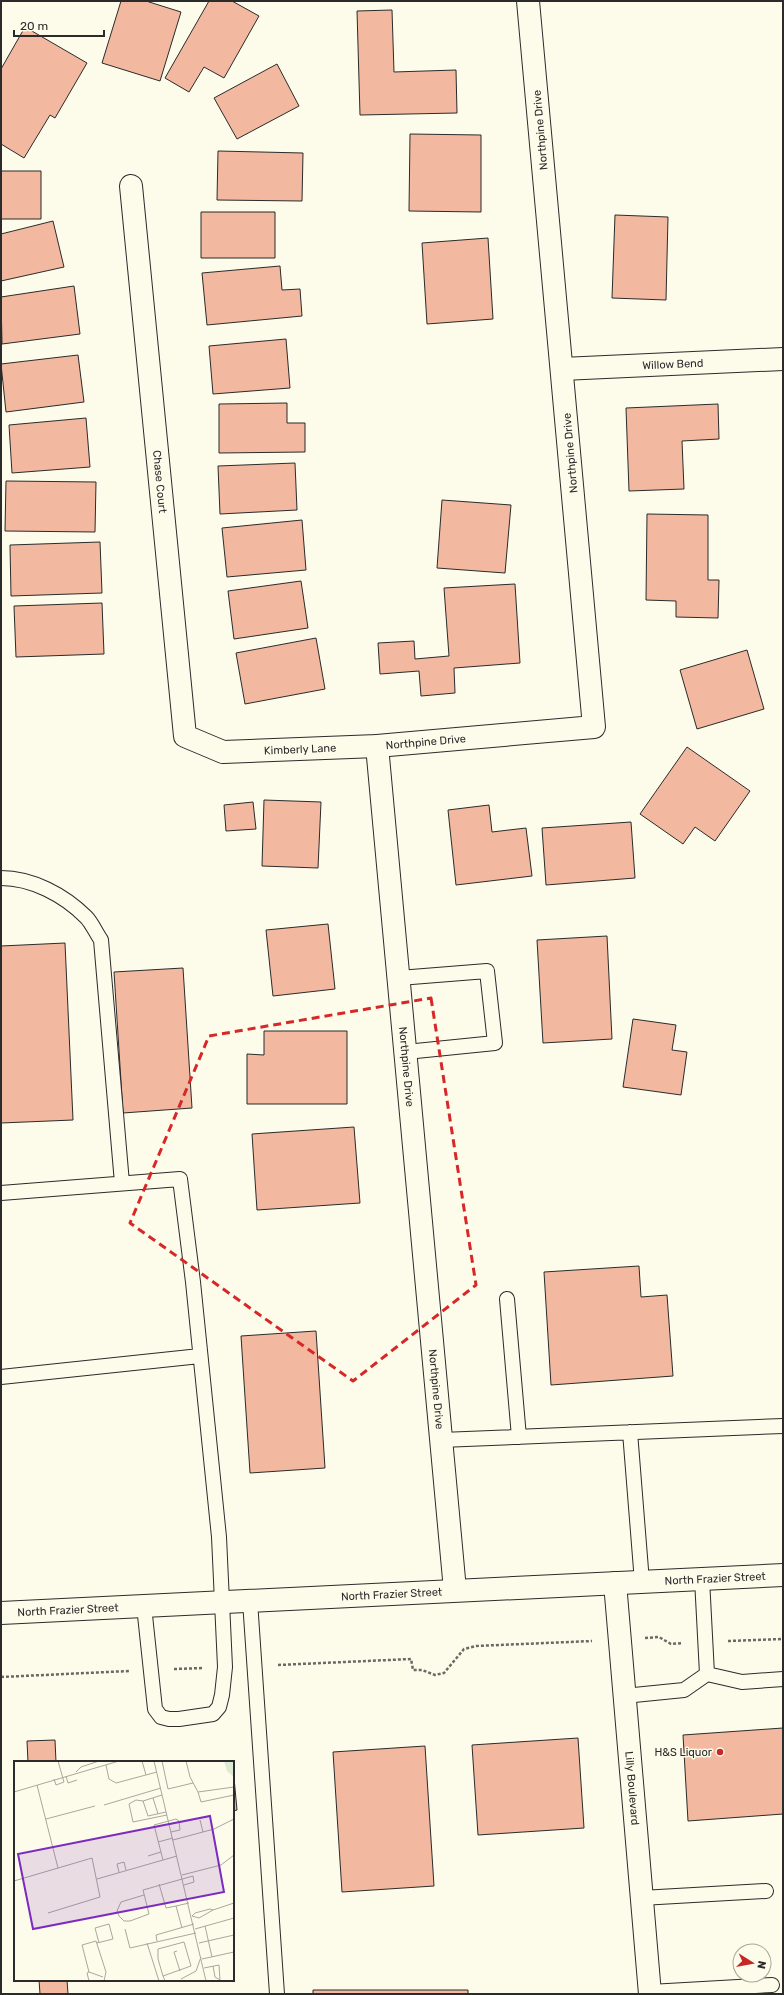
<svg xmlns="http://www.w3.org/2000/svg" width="784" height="1995" font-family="Rubik,sans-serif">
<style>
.building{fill:#f2b8a0;stroke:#2b2b2b}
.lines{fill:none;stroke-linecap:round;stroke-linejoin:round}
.service-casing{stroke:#2b2b2b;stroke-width:16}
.minor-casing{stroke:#2b2b2b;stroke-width:24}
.primary-casing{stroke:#2b2b2b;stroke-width:24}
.path{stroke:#6a6964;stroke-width:2.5;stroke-dasharray:3 2;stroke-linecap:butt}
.service{stroke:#fdfbea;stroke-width:14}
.minor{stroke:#fdfbea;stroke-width:22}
.primary{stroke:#fdfbea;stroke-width:22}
.marked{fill:none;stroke:#d62828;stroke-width:3;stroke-dasharray:8 5;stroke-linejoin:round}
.poi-dot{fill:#c62828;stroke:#fdfbea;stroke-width:1.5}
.labels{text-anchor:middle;stroke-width:3;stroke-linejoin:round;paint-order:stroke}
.street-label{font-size:11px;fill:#2b2b2b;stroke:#fdfbea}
.poi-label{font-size:11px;fill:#2b2b2b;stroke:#fdfbea;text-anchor:end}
.inset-road{fill:none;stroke:#a9a89e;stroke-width:1}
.view{fill:#7b2cbf;fill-opacity:0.15;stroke:#7b2cbf;stroke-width:2}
.inset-edge{fill:none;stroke:#2b2b2b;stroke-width:2}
</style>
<rect width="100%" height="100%" fill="#fdfbea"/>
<path class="building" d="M121,1H146L181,12L160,81L102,63Z
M209,1H232L259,16L224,78L204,67L189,92L165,78Z
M392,10L394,72L456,70L457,113L360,115L357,11Z
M25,27L87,63L55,118L50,115L24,158L1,144V69Z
M277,64L299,106L237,139L214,98Z
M410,134L481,135V212L409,211Z
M218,151L303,153L302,201L217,200Z
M1,171H41V219H1Z
M201,212H275V258H201Z
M615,215L668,217L666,300L612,298Z
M53,221L64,267L1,281V234Z
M488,238L493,319L427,324L422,243Z
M280,266L282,290L300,289L302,316L207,325L202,273Z
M74,286L80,334L2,344L1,297Z
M286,339L290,388L213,394L209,346Z
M78,355L84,402L6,412L1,364Z
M287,403V423H305V452L219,453V404Z
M718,404L719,439L682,441L684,489L629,491L626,408Z
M86,418L90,467L12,473L9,425Z
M295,463L297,510L220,514L218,466Z
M6,481L96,482L95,532L5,531Z
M442,500L511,505L505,573L437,568Z
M647,514L708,515V580H719L718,618L676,617V601L646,600Z
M302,520L306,570L227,577L222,528Z
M100,542L102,593L11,596L10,545Z
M301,581L308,628L234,639L228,591Z
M515,584L520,663L454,668L455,693L421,696L419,671L380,674L378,643L414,641L415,659L449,656L444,588Z
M102,603L104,654L16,657L14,606Z
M316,638L325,689L245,704L236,653Z
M747,650L764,709L697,729L680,670Z
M687,747L750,791L715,841L695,827L683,844L640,814Z
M264,800L321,802L318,868L262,866Z
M253,802L256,829L226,831L224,805Z
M489,805L492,832L526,828L532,876L456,885L448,810Z
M631,822L635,878L546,885L542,828Z
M328,924L335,989L273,996L266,930Z
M607,936L612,1039L543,1043L537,940Z
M65,943L73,1120L1,1123V946Z
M183,968L192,1108L123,1113L114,972Z
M633,1019L676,1025L672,1050L687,1052L681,1095L623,1087Z
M264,1031H347V1104H247V1054L264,1055Z
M354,1127L360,1203L257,1210L252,1134Z
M639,1266L641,1297L667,1295L673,1376L551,1385L544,1272Z
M316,1331L325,1468L250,1473L241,1336Z
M783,1728V1814L688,1821L683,1735Z
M578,1738L584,1828L478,1835L472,1745Z
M55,1740L56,1762H28L27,1741Z
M425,1746L434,1886L342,1892L333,1752Z
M233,1767L237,1810L233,1811Z
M39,1980H67L68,1994H40Z
M313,1990H468V1994H313Z"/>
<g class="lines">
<g class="service-casing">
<path id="service" d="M1,878C32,878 64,895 86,917C92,923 96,933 101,940L122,1183
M399,978L487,971L495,1043L406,1052
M1,1193L180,1179L193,1282L219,1537L225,1667L222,1695L219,1707L213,1714L179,1719H169L161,1717L155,1709L144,1606
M507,1299L519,1437
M1,1377L200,1356
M630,1432L642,1582
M441,1440L783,1426
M702,1579L707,1674L742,1682L783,1679
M250,1601L277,1994
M624,1696L684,1690L707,1674
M641,1898L766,1891
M650,1992L772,1985"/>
</g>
<g class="minor-casing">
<g id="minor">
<path id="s1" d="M131,186L185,736L223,752L377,746L594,727L528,1"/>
<path id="s2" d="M562,369L783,359"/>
<path id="s3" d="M377,746L455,1590"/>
<path id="s4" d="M615,1583L650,1994"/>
</g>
</g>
<g class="primary-casing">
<g id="primary">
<path id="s5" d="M1,1613L783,1575"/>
</g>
</g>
<path class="path" d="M645,1638L659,1637L671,1644L683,1643
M728,1641L783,1639
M278,1665L411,1659L413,1670H422L435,1675L444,1673L464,1649L476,1646L592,1641
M174,1669L203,1668
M1,1677L129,1671"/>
<use href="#service" class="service"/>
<use href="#minor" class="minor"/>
<use href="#primary" class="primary"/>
</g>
<path class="marked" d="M431,998L476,1285L353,1381L130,1223L209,1036Z"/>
<circle class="poi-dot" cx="720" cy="1752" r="4"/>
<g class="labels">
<g class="street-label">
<text transform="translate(540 130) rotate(-95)" y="4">Northpine Drive</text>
<text dy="4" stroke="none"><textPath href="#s2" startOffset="111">Willow Bend</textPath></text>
<text transform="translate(570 453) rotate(-95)" y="4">Northpine Drive</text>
<text dy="4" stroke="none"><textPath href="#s1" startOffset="297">Chase Court</textPath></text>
<text dy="4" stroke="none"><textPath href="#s1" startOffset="797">Northpine Drive</textPath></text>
<text dy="4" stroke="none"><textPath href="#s1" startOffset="671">Kimberly Lane</textPath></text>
<text dy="4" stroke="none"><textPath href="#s3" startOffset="322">Northpine Drive</textPath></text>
<text dy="4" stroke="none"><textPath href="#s3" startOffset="646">Northpine Drive</textPath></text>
<text dy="4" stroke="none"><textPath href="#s5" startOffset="715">North Frazier Street</textPath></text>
<text dy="4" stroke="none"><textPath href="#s5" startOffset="391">North Frazier Street</textPath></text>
<text dy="4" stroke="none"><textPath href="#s5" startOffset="67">North Frazier Street</textPath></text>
<text dy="4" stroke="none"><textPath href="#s4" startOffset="206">Lilly Boulevard</textPath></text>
</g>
<g class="poi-label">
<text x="712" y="1756">H&amp;S Liquor</text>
</g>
</g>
<g transform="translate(14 1761)">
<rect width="220" height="220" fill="#fdfbea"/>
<path d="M210,0H220V16L213,10Z" fill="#deebd1"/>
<path class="inset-road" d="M128,0L132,14M140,0L192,220M148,0L154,28L179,22M172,0L176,16L184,31M92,4L95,18L102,22L143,11M62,11L67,6L85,0M52,15L54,22L63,19M40,18L42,24L50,21L44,0M23,24L44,107M220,26L184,31L187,41L220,34M0,31L105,0M148,34L129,40L134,55L152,51M139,37L144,53M129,40L122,39L115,43L119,61L153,54M90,44L147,27M32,58L81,45M186,59L189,71M159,79L200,68L220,58M144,81L159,77M134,95L147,91M149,99L140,64L162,58L165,60L166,69L157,71M105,111L103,103L110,101L112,109M168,114L207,104L220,94M83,118L163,95M0,120L78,97L86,136L34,152M145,123L152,147L162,145M130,134L107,141L103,150L105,155L110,160H116L135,153L129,129L179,115L180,121L170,124M196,148L199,149L185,157L178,155L181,152ZM199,149L220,142M191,165L198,196M168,167L162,145L175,142M111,168L116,187L182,172M181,168L220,157M143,180L142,174L180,163M83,182L99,178L95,163L81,167L85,182M133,182L145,220M185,182L220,174M163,190L160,191L166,210M188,198L220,191M199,205L201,216L206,219M190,207L205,204L206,220M75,211L68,184L82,180L92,211L90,220M149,215L177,205L170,181L144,188V198L149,215L151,220M167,218L182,210L187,196M75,220L73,212L75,211L89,216M160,220H182"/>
<path class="view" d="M196,55L210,131L19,168L4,93Z"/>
<rect width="220" height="220" class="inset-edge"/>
</g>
<rect width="784" height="1995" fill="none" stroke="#2b2b2b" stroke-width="4"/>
<g transform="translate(752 1963) rotate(101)"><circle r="19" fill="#fdfbea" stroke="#a9a89e"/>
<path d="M0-3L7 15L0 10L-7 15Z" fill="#c62828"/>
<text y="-6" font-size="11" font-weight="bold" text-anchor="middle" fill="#2b2b2b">N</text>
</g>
<path d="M14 30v6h90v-6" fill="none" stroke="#2b2b2b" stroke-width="2"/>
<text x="20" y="30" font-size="12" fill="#2b2b2b" stroke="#fdfbea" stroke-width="3" paint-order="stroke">20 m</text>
</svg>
